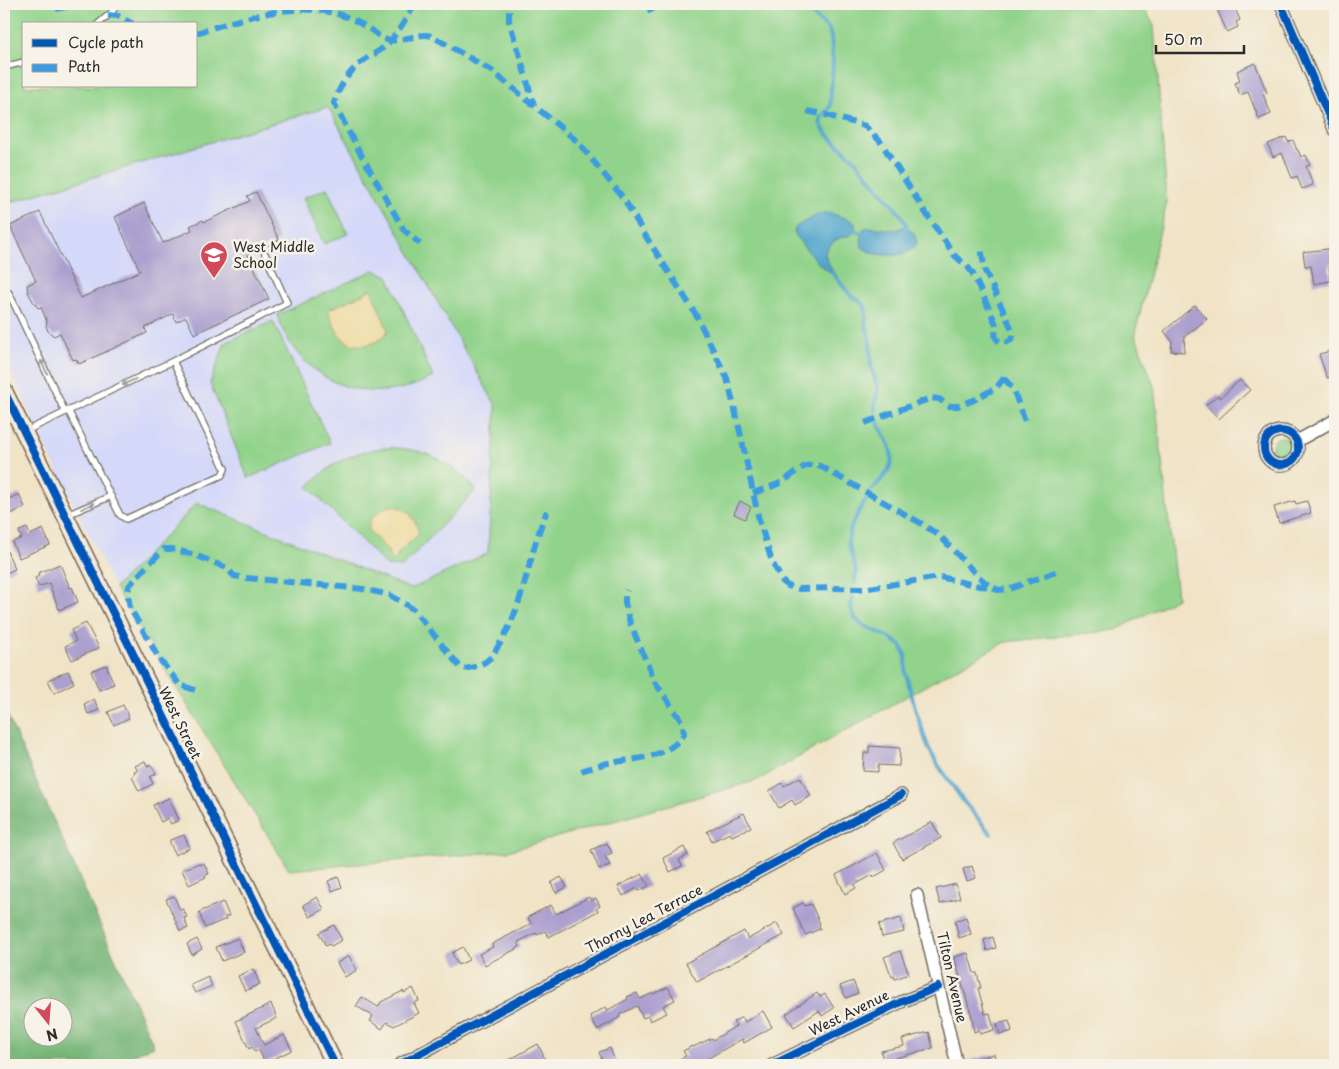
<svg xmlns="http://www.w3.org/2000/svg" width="1339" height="1069" font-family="'Playpen Sans',sans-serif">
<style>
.built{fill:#d4d8f9}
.green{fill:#92d38b;stroke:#5e7f5b;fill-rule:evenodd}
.forest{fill:#75b577;stroke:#507051;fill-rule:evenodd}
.sand{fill:#eeda9e;stroke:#8c8264}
.water{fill:#51a5cd;stroke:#3e687c}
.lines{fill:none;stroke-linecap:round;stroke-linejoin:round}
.stream{stroke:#51a5cd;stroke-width:4}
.building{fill:#aa9fcf}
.lane-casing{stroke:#706b61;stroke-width:8}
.street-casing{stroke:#706b61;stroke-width:14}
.secondary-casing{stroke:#706b61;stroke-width:19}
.lane{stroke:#fff;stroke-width:5.5}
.street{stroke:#fff;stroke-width:11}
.secondary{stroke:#fbe5cf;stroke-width:16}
.quiet{stroke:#3d9ce1;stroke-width:6;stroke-dasharray:12 6;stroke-linecap:butt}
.cycleway-casing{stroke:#f7f3e8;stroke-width:11}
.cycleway{stroke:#0057b8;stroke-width:8}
.oneway{stroke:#a0a0a0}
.labels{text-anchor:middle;stroke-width:5;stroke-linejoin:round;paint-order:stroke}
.poi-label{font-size:14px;fill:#2b2b2b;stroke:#f7f3e8;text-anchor:start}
.street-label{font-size:14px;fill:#2b2b2b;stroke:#f7f3e8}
</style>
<rect width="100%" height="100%" fill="#f7f3e8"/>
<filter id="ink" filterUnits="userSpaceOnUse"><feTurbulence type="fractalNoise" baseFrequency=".02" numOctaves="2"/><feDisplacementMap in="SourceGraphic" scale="10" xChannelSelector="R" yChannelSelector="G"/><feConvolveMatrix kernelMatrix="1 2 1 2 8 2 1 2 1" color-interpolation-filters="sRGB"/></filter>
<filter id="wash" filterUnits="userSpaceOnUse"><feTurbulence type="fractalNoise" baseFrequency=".0096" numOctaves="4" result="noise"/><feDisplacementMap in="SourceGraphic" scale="20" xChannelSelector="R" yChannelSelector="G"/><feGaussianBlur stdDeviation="1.12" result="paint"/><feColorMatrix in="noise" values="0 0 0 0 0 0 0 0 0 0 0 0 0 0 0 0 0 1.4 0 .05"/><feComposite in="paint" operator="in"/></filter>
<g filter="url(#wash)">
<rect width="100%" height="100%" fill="#f0e3c6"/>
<path class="built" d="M328,107L496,406L488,552L411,589L197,503L115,588L38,431L4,355V204Z"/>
<path class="green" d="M4,4H1142L1154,26L1167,202L1135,334L1154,386L1177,598L1116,630L1005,642L941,677L758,780L508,851L289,870L115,588L197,503L411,589L488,553L496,406L328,107L4,204ZM24,24H196V86H24Z
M327,188L348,234L324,244L303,198Z
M374,270L388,276L433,377C370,410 300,384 277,315Z
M273,321L330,443L248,478L210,383L225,343Z
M1272 447a10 10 0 1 1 20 0a10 10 0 1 1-20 0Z
M382,448C421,446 451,460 476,490L402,567L387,566L308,487C328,465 352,452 382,448Z"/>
<path class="forest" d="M4,708L154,1046L108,1065H4ZM32,1006H62V1036H32Z"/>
<path class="sand" d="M371,289L373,290V295L388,330C381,345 356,351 343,339C335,331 332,320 328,310L367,292L368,290Z
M390,506C408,507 415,517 419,534L398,553L397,558L394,561L389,557L388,551L369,531C367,517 379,510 390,506Z"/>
<path class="water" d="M821,213C829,212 840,216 848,219C853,221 856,223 855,228C854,238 843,235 836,240C832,243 828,248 825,252L826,258L835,276L819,264L801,243L794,232L795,229L797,226Z
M905,226L914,233L917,242C912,260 874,258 862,247L861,241L863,229L869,227L894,230L898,229Z"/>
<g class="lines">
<path class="stream" d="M804,4L815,17L828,28L831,36L833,64L830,107L820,119V122L823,129L831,138L854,159L901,215L906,224L907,231
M850,229L867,235
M832,272L851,296L857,299L864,305L866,312V325L870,342L871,366L878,390L875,402V411
M872,490C876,485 881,480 885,475C900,456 886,441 878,423
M855,583L856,570L848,543L851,527L861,507L866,500
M853,595L851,607L854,617L861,624L890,638L901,645L906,657V674L915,708L928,747L936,762L964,802L991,834"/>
</g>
<g id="blocks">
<path class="building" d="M1215,4H1231L1232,7L1234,6L1240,20L1236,22L1238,27L1227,32Z
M1255,63L1267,93L1263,94L1271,114L1259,119L1248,92L1240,95L1235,83L1240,81L1237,71Z
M1286,137L1288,142L1293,140L1297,150H1298L1301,157L1306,155L1310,165L1306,166L1313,185L1302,189L1297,176L1292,178L1282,153L1273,157L1268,144Z
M256,192L279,240L248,255L269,299L194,334L186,317L176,322L173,314L145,328L147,333L79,364L76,359L73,360L60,333L54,336L48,331L46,326L47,322L41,307L38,308L34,303L28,292L27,285L36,281L10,226L40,212L81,298L140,271L115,217L144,203L163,243L192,230L190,226L203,220L204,222L250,201L247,196Z
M1335,248V263L1329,264L1330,277H1329L1330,281L1314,284L1311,266H1305L1303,252Z
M1195,305L1207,319L1185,336L1184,352L1171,351L1172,341L1164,331Z
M1335,350V376L1327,378L1319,354Z
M1240,380L1250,390L1219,419L1206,405L1218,395L1220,398Z
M19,494L25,507L11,514L5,501Z
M740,501L751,507L745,519L734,514Z
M1295,501L1296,504L1307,501L1311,513L1279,523L1274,507Z
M27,528L30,535L43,529L50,545L19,558L12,542L22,538L19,531Z
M4,545L15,569L4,574Z
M60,564L70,588L72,587L78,602L59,610L49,583L39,587L35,578L39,576L38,573Z
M86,623L99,648L72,660L65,646L76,641L71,630Z
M106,665L114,684L99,690L91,671Z
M68,671L74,683L54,693L48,680Z
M94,699L99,710L88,714L84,704Z
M123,705L129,718L114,725L108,712Z
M869,746L900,748L899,766L878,765V772L863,771L864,753H869Z
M145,761L147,766L151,765L156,774L150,777L153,784L139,791L132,777L135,775L134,772L138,771L135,766Z
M800,777L811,796L795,805L792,800L779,808L769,791L782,783L784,786Z
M169,798L179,820L171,824L168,818L161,822L153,805Z
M744,813L751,827L732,836L730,833L712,841L707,831Z
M932,822L941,838L902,859L893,843Z
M184,835L190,848L175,855L170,843V840Z
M607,843L612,853L605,856L610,865L599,869L591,850Z
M684,847L688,855L679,860L682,866L670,872L663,858Z
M877,853L886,870L874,877L873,875L854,885L856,888L845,894L836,875Z
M199,863L200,865L204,863L209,874L205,875L206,877L189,885L182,870Z
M972,866L976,878L967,881L963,869Z
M642,874L649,886L639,891L637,888L623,896L618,886Z
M338,877L342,887L332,891L328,881Z
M561,877L567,887L556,893L551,883Z
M956,884L960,898L940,904L936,889Z
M174,896L180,910L183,909L187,917L184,918L188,928L180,931L166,899Z
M317,897L324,909L310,917L303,905Z
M589,897L591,901L596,898L600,906L596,909L598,911L549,937L545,931L537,935L536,933L518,942L520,947L485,965L479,954L493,947L492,944L531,924L528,917L551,905L556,914Z
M223,902L229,916L225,917L226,919L205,928L199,912Z
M803,903L805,906L811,904L820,924L819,925L820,929L805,935L793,908Z
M966,917L971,934L959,938L955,921Z
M901,918L904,932L882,937L879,924Z
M777,923L784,935L697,982L686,963L744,931L748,939Z
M334,925L342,940L331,946L329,944L326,946L319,933Z
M993,937L996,948L987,951L984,940Z
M238,938L244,952L222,961L216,947Z
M197,939L202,949L192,955L187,944Z
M463,947L469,960L458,965L452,953Z
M900,951L909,974L895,979L894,976L892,977L884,957Z
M968,953L974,973H977L981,988H978L985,1014L990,1013L994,1030L980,1034L979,1030L974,1032L972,1017L954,957Z
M349,956L357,970L345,977L337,963Z
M253,969L260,984L245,991L238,976Z
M208,977L212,986L195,993L191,985Z
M853,981L858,993L846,998L840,986Z
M668,987L675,1000L663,1006L667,1013L650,1021L648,1016L643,1018L637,1006L619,1015L620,1017L597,1030L590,1016L606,1007L608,1010L628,999L627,997L637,993L640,999L653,993V994Z
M413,988L419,1001L414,1003L419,1013L394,1026L387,1022L382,1029L370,1021L373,1016L356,1006L362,997L378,1007L381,1002L403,991L404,993Z
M817,993L820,997L825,994L834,1008L822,1016L819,1011L794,1027L786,1014Z
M271,1004L277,1018L256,1028L264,1045L284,1035L292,1050L265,1063L259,1050L255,1052L252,1047L249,1049L236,1021Z
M763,1011L772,1027L744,1043L742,1039L707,1059L710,1065H668L686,1056L683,1051L692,1046L693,1047L712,1038L713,1040L736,1026L733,1022L742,1017L745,1022Z
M1009,1021L1012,1031L1000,1035L997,1024Z
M929,1032L933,1048L895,1058V1061H893V1065H884L881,1051L904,1046L902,1039Z
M538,1044L548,1065H500Z
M610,1048L615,1061L604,1065L599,1052Z
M994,1054L997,1065H964V1062Z"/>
</g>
</g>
<g filter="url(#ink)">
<use href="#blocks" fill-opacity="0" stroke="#706b61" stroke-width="1"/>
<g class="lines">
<g class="lane-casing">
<path id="lane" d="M98,24L112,12L117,4
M4,67L24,62
M4,291L9,293L65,412
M68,410L117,509L120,515L126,519L222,475L225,469L173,361
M26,431L173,361L287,303L265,254
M67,515L111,496"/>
</g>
<g class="street-casing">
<path id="street" d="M1281,4L1335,131
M1264 448a17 17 0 1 1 34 0a17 17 0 1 1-34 0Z
M1297,441L1335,420
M917,895L957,1065
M399,1065L901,795
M772,1065L901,1002L938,987"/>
</g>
<g class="secondary-casing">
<path id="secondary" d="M4,391L335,1065"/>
</g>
<use href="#lane" class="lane"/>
<use href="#street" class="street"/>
<use href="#secondary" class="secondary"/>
<path class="quiet" d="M415,4C406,18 398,34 385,46C379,52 370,56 363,61C349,71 339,87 334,103L354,142L404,230L420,244
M649,4L651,13
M56,9L78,4
M509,11V21L519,53L534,105
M108,15L118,16L133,24
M196,33C242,19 293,0 341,15C352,18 361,24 371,30C376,33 382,39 387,40C403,43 417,32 432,36L492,71L577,141L624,199L643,232L695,313L727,378L739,427L759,520L772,562L783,582L788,586L799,589L838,588L857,589L869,588L940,577L979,586L993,587
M807,111L830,116L865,126L880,141L927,215L955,256L968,267L973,274C980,290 988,306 995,322C997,327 994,333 996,338C1002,347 1012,342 1014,334L985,271L981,248
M1004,378L1013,389L1025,421
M865,423L931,398L939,399L949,406H958L974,400L997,387L1004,378L1005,372
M753,493C762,490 771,487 780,483C793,477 801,462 818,465L919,522L940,536L974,572L988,585L998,590L1009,589L1058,571
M195,690L180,685L160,660L130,608L128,595L129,586L144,569L164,549H172L195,555L227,568L234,576L246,578L363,589L390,595L413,609L450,655L462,669C473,668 483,665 490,658C494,655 496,649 499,645C525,605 528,554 547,511
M581,771C590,768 599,765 608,763C634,759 669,758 684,734L682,722L655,682L630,623L625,603V594L627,590"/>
<g class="cycleway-casing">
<path id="cycleway" d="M1281,4L1335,131
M4,391L335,1065
M1264 448a17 17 0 1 1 34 0a17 17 0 1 1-34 0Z
M399,1065L901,795
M772,1065L901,1002L938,987"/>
</g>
<use href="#cycleway" class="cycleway"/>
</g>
<defs><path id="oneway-shaft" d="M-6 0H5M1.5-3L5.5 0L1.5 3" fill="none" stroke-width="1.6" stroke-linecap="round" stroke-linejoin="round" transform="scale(1.25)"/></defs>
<g class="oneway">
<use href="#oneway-shaft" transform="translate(44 367) rotate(-115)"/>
<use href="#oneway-shaft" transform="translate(129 382) rotate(155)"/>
<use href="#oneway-shaft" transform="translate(88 506) rotate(-24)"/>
</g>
</g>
<defs>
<g id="school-pin" transform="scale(1.4375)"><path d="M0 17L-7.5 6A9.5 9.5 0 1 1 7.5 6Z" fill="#d1495b" stroke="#f7f3e8"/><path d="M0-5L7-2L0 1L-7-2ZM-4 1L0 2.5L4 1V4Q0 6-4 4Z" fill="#fff"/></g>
</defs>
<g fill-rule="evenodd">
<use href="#school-pin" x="214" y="255"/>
</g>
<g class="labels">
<g class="poi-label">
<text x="233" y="252">West Middle<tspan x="233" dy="16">School</tspan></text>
</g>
<g class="street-label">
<text transform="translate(180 723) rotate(64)" y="5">West Street</text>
<text transform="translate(644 919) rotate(-28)" y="5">Thorny Lea Terrace</text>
<text transform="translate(952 977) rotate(77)" y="5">Tilton Avenue</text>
<text transform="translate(849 1013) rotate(-26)" y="5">West Avenue</text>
</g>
</g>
<rect width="1339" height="1069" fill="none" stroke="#f7f3e8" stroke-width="20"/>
<rect x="22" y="22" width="175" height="65" fill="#f7f3e8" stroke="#a5a39c"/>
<rect x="32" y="39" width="25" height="8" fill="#0057b8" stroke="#a5a39c"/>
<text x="68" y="48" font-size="15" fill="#2b2b2b">Cycle path</text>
<rect x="32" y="64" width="25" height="8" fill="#3d9ce1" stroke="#a5a39c"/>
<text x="68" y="72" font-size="15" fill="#2b2b2b">Path</text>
<g transform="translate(48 1022) rotate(163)"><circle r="24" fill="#f7f3e8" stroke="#a5a39c"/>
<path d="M0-4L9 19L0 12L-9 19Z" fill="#d1495b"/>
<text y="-8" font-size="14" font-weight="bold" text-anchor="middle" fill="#2b2b2b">N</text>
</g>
<path d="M1156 45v8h88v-8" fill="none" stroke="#2b2b2b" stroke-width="2.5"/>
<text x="1164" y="45" font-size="15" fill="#2b2b2b" stroke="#f7f3e8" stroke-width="4" paint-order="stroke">50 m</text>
</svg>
